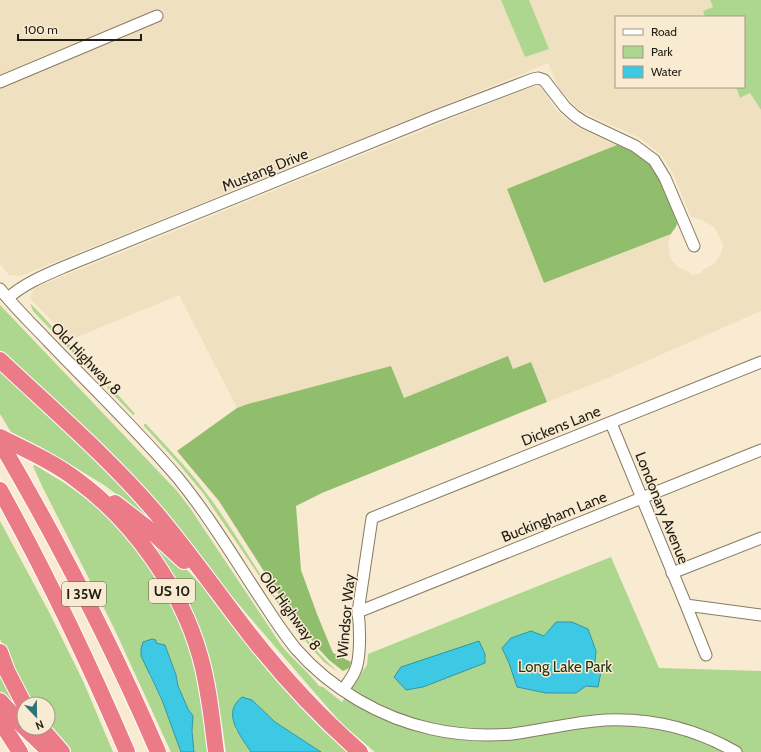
<svg xmlns="http://www.w3.org/2000/svg" width="761" height="752" font-family="Cabin,sans-serif">
<style>
.built{fill:#efe0bf}
.green{fill:#add68f}
.forest{fill:#90be6c}
.water{fill:#3dc9e4;stroke:#3595a6}
.lines{fill:none;stroke-linecap:round;stroke-linejoin:round}
.minor-casing{stroke:#867b63;stroke-width:13}
.highway-casing{stroke:#fff;stroke-width:18}
.minor{stroke:#fff;stroke-width:11}
.highway{stroke:#eb7b87;stroke-width:16}
.labels{text-anchor:middle;stroke-width:3;stroke-linejoin:round;paint-order:stroke}
.shield{fill:#f8ebd2;stroke:#625b4d;stroke-width:1}
.shield-label{font-size:14px;font-weight:bold;fill:#221d14}
.street-label{font-size:15px;fill:#221d14;stroke:#f8ebd2}
.park-label{font-size:15px;fill:#223513;stroke:#f8ebd2}
</style>
<rect width="100%" height="100%" fill="#f8ebd2"/>
<path class="built" d="M0,0H501L525,57L548,49L529,0H710L713,7L703,11L705,17H616V87H736L740,98L750,93L761,110V311L610,377L547,402L531,362L513,369L508,356L404,398L390,366L237,408L179,295L70,340L30,298L34,288L535,85L542,89L557,111L570,122L577,127L617,145L507,189L544,283L671,234L668,245L670,258L678,267L689,272L692,275L701,273L703,270L714,264L721,254L723,246L721,240L714,227L702,220L691,217L674,176L662,156L642,139L593,117L578,109L563,93L558,86L549,65V63L28,273L20,276L9,275L0,264Z"/>
<path class="green" d="M501,0H529L549,49L525,57Z
M710,0H761V110L750,93L740,98L736,87H744V17H705L703,11L713,7Z
M30,303L101,378L98,379L33,311Z
M0,305L177,491L190,508L281,645C293,660 308,671 319,686L323,687L342,702L367,665L368,654L611,557L659,668L761,671V752H375L344,726L334,715L215,577L0,354Z
M0,365L77,436L165,533L142,513L104,485L63,460L11,432L0,414Z
M108,386L111,387L135,414L133,415L107,388Z
M144,424H146C169,449 193,474 213,502C254,560 286,625 338,672L324,662L298,633L203,493L177,462L144,426Z
M35,465C47,473 61,480 73,489C131,530 174,592 193,660C202,690 205,721 210,752H194L192,731L193,716L188,709L178,686L176,675L165,645L156,643V640L155,639L149,675L162,700L181,752H171L113,626L42,486L33,466Z
M0,521L49,612L83,681L113,752H69L48,728V704H30L13,671L0,639Z
M148,532L191,574L208,592L349,752H321L275,722L252,700L235,728L251,752H226C218,693 208,635 178,583C168,566 156,551 144,535Z
M0,663L24,710V722L0,693Z"/>
<path class="forest" d="M617,145C630,150 645,157 654,168C661,176 676,213 677,223C677,227 673,230 671,234L544,283L507,189Z
M508,356L513,369L531,362L547,402L322,493L296,506L301,570L317,614L333,653L351,662L349,668L343,671L329,660L318,648L292,615L219,501L177,451L237,408L248,404L391,366L404,398Z"/>
<path class="water" d="M556,622H572L588,629L596,651L595,662L601,672L598,687L586,686L576,693H546L517,687L509,663L502,648L511,638L531,631L544,636Z
M152,639L156,640V643L165,645L176,675L178,686L188,709L193,716L192,731L194,752H181L162,700L141,656V649L143,642Z
M479,641L485,654V663L423,687L406,690L394,677L401,667Z
M242,697L252,700L275,722L321,752H251C240,735 221,713 242,697Z"/>
<g class="lines">
<g class="minor-casing">
<path id="minor" d="M0,82L157,16
M0,289C15,308 32,324 48,341C91,386 138,431 178,478C209,516 234,558 261,599C272,616 283,633 296,649C331,689 381,718 432,729C458,735 485,736 512,734C543,730 574,722 605,720C652,718 696,729 736,752
M8,298C26,282 48,274 71,264L436,116L533,79L538,78L544,80L565,107L575,116L584,122L635,146L654,160L665,178L694,246
M611,423L686,605
M672,573L761,538
M358,612L761,450
M706,655L686,605L761,615
M343,690C347,684 352,678 355,671C361,659 360,626 358,612L372,518L761,362"/>
</g>
<g class="highway-casing">
<path id="highway" d="M0,360C53,410 109,458 156,513C189,552 219,595 250,635C283,677 320,717 360,752
M0,437C26,450 53,462 77,480C134,522 181,589 200,656C209,687 212,721 216,752
M0,442C59,543 112,645 158,752
M0,490C47,575 89,663 127,752
M115,503L150,530L184,561
M0,652L7,671L24,704
M0,701L24,727
M0,721L20,752
M25,728L50,752
M41,728L62,752"/>
</g>
<use href="#minor" class="minor"/>
<use href="#highway" class="highway"/>
</g>
<g class="labels">
<g class="shield">
<rect x="149" y="579" width="46" height="24" rx="3"/>
<rect x="62" y="582" width="44" height="24" rx="3"/>
</g>
<g class="shield-label">
<text x="172" y="596">US 10</text>
<text x="84" y="599">I 35W</text>
</g>
<g class="street-label">
<text transform="translate(265 170) rotate(-22)" y="5">Mustang Drive</text>
<text transform="translate(86 359) rotate(46)" y="5">Old Highway 8</text>
<text transform="translate(561 426) rotate(-22)" y="5">Dickens Lane</text>
<text transform="translate(662 508) rotate(68)" y="5">Londonary Avenue</text>
<text transform="translate(554 517) rotate(-22)" y="5">Buckingham Lane</text>
<text transform="translate(290 611) rotate(54)" y="5">Old Highway 8</text>
<text transform="translate(346 616) rotate(-85)" y="5">Windsor Way</text>
</g>
<g class="park-label">
<text x="565" y="672">Long Lake Park</text>
</g>
</g>
<rect x="615" y="16" width="130" height="72" fill="#f8ebd2" stroke="#a29986"/>
<rect x="623" y="29" width="20" height="6" fill="#ffffff" stroke="#a29986"/>
<text x="651" y="36" font-size="12" fill="#221d14">Road</text>
<rect x="623" y="46" width="20" height="12" fill="#add68f" stroke="#a29986"/>
<text x="651" y="56" font-size="12" fill="#221d14">Park</text>
<rect x="623" y="66" width="20" height="12" fill="#3dc9e4" stroke="#a29986"/>
<text x="651" y="76" font-size="12" fill="#221d14">Water</text>
<g transform="translate(36 716) rotate(158)"><circle r="19" fill="#f8ebd2" stroke="#a29986"/>
<path d="M0-3L7 15L0 10L-7 15Z" fill="#2b747c"/>
<text y="-6" font-size="11" font-weight="bold" text-anchor="middle" fill="#221d14">N</text>
</g>
<path d="M18 34v6h123v-6" fill="none" stroke="#221d14" stroke-width="2"/>
<text x="24" y="34" font-size="12" fill="#221d14" stroke="#f8ebd2" stroke-width="3" paint-order="stroke">100 m</text>
</svg>
